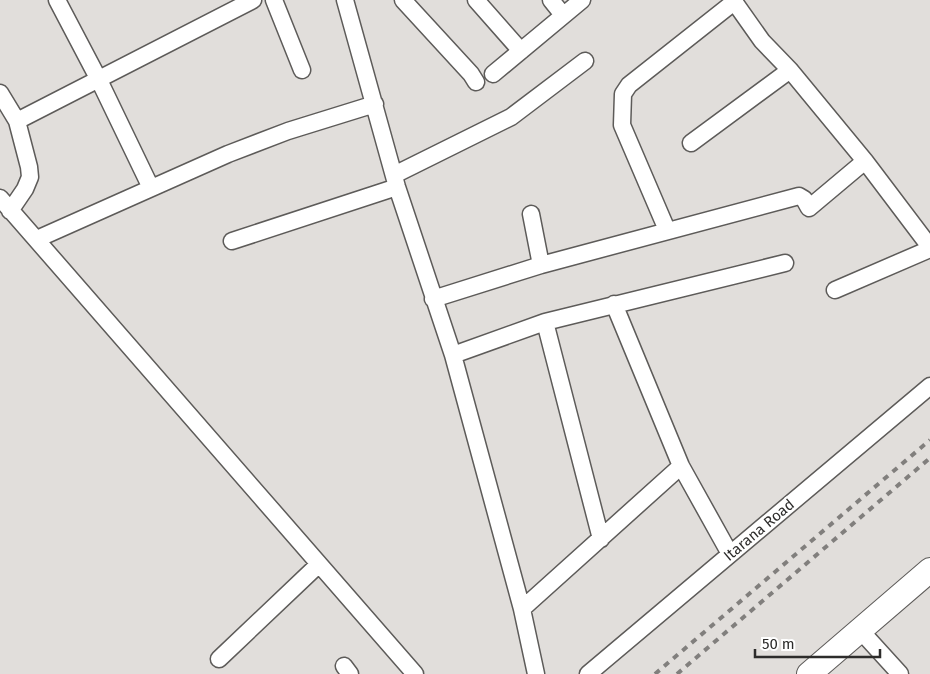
<svg xmlns="http://www.w3.org/2000/svg" width="930" height="674" font-family="'Fira Sans',sans-serif">
<style>
.lines{fill:none;stroke-linecap:round;stroke-linejoin:round}
.minor-casing{stroke:#5d5b59;stroke-width:19}
.secondary-casing{stroke:#5d5b59;stroke-width:26}
.minor{stroke:#fff;stroke-width:16}
.secondary{stroke:#fff;stroke-width:24}
.rail{stroke:#817f7d;stroke-width:4;stroke-dasharray:6 6;stroke-linecap:butt}
.labels{text-anchor:middle;stroke-width:4;stroke-linejoin:round;paint-order:stroke}
.street-label{font-size:15px;fill:#2d2c2b;stroke:#fff}
</style>
<rect width="100%" height="100%" fill="#e1dedb"/>
<g class="lines">
<g class="minor-casing">
<path id="minor" d="M57,0L99,80L151,188
M274,0L302,70
M345,0L397,187L453,355L522,609L536,674
M403,0L471,74L476,82
M476,0L521,51
M551,0L563,15
M733,0L762,41L790,70L865,161L930,247
M493,74L582,0
M0,93L17,121L29,167L30,177L25,189L10,211
M17,121L253,0
M691,143L790,70
M394,175L511,117L585,61
M0,198L415,674
M531,214L541,265
M667,230L622,125L623,94L629,85L734,2
M37,239L228,154L288,131L375,104
M232,241L397,187
M835,290L930,249
M433,299L541,265L799,196L804,199L809,208L865,161
M614,304L681,466L730,554
M545,322L601,539
M453,355L545,322L785,263
M522,609L681,466
M860,630L900,674
M219,659L318,565
M344,666L350,674
M588,674L930,386"/>
</g>
<g class="secondary-casing">
<path id="secondary" d="M809,674L930,570"/>
</g>
<use href="#minor" class="minor"/>
<use href="#secondary" class="secondary"/>
<path class="rail" d="M655,674L930,440
M677,674L930,458"/>
</g>
<g class="labels">
<g class="street-label">
<text transform="translate(759 530) rotate(-40)" y="5">Itarana Road</text>
</g>
</g>
<path d="M755 649v8h125v-8" fill="none" stroke="#2d2c2b" stroke-width="2.5"/>
<text x="762" y="649" font-size="15" fill="#2d2c2b" stroke="#ffffff" stroke-width="4" paint-order="stroke">50 m</text>
</svg>
